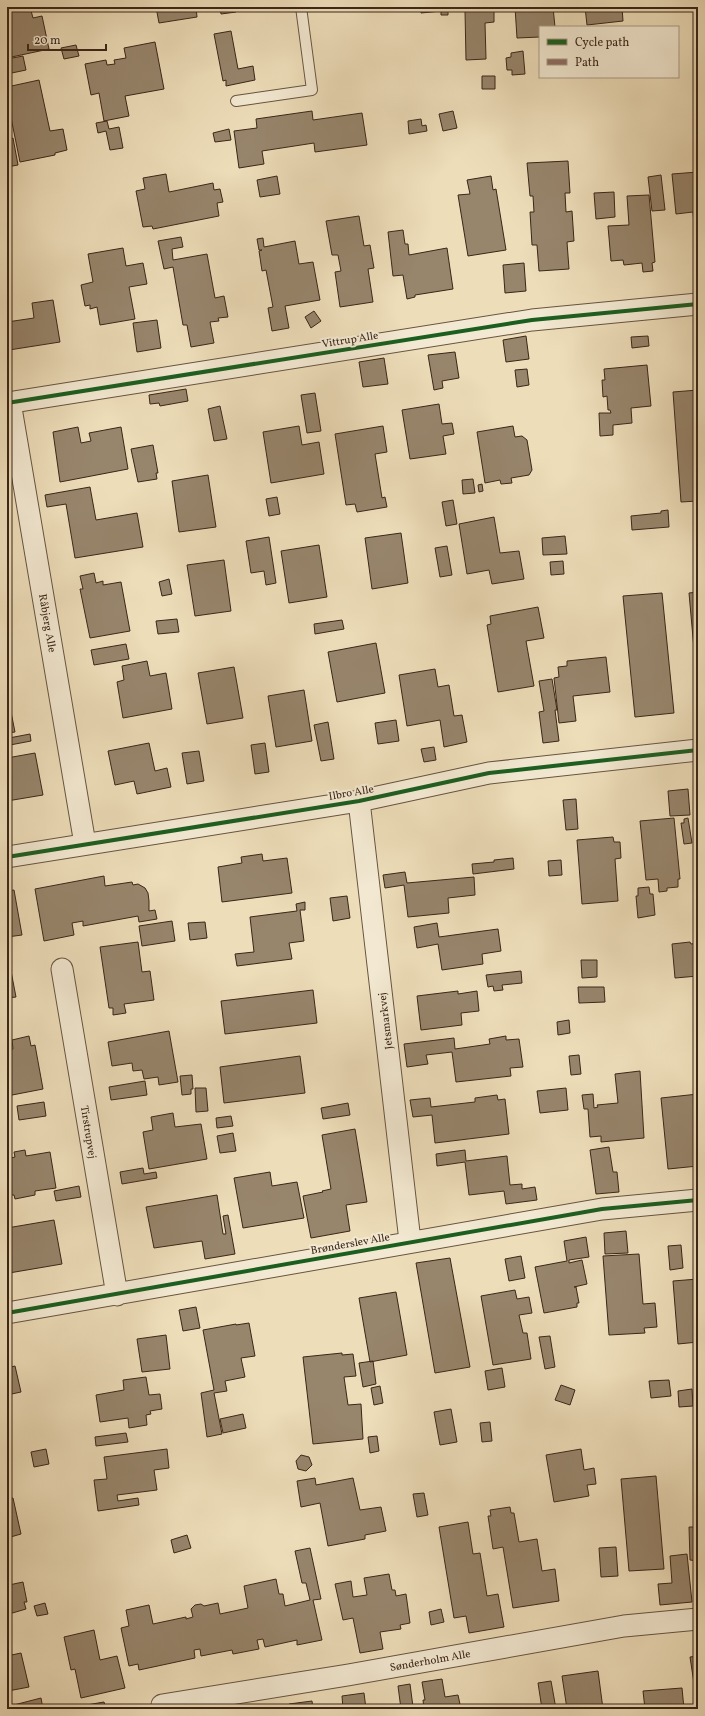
<svg xmlns="http://www.w3.org/2000/svg" width="705" height="1716" font-family="Vollkorn,serif">
<style>
.building{fill:#97856c;stroke:#3a2618}
.lines{fill:none;stroke-linecap:round;stroke-linejoin:round}
.service-casing{stroke:#675440;stroke-width:12}
.minor-casing{stroke:#675440;stroke-width:23}
.service{stroke:#f3e9d2;stroke-width:10}
.minor{stroke:#f3e9d2;stroke-width:21}
.quiet{stroke:#8d6e63;stroke-width:3;stroke-dasharray:6 3;stroke-linecap:butt}
.cycleway-casing{stroke:#f3e9d2;stroke-width:6}
.cycleway{stroke:#1b5e20;stroke-width:4}
.labels{text-anchor:middle;stroke-width:4;stroke-linejoin:round;paint-order:stroke}
.street-label{font-size:11px;fill:#3a2618;stroke:#f3e9d2}
</style>
<rect width="100%" height="100%" fill="#edddb9"/>
<filter id="stains"><feTurbulence type="fractalNoise" baseFrequency=".005" numOctaves="4"/><feColorMatrix values="0 0 0 0 .2 0 0 0 0 .09 0 0 0 0 .02 0 0 0 .5 -.17"/></filter>
<radialGradient id="worn" r=".72"><stop offset=".6" stop-color="#630" stop-opacity="0"/><stop offset="1" stop-color="#630" stop-opacity=".3"/></radialGradient>
<path class="building" d="M7,7H30L33,18L42,16L49,49L7,58Z
M156,7H196L197,17L159,23Z
M220,7H236V12L221,14Z
M421,7H456V10L448,11V15H441V11L421,13Z
M515,7H553L555,27H540V37L517,38Z
M585,7H622L623,21L587,25Z
M656,7H698V8L656,11Z
M494,10V22L485,23L486,59L466,60L465,11Z
M231,31L238,69L253,66L255,80L226,86V80L223,81L214,34Z
M155,42L164,89L125,96L129,116L104,121L99,93L91,95L85,64L106,60L107,65L115,64L114,60L126,58L124,48Z
M76,45L79,56L64,59L61,48Z
M523,51L525,74L512,75V70H507L506,58L511,57V53Z
M23,56L26,70L7,74L9,83L7,84V59Z
M482,76H495V89H482Z
M39,80L50,131L63,129L67,150L55,153V155L20,162L7,98V87Z
M312,111L313,120L362,113L367,145L315,152L314,143L262,151L264,164L239,168L234,131L257,128L256,119Z
M453,111L457,128L443,131L439,114Z
M421,119L422,126L426,125L427,131L409,134L408,121Z
M107,121L109,129L119,127L123,148L110,150L106,131L98,133L96,123Z
M229,129L231,140L215,142L213,133Z
M13,138L18,165L7,167V140Z
M568,161L570,193H565L566,212L572,211L574,241L567,242L569,269L539,271L537,245H532L530,212H534L533,196H530L527,163Z
M698,172V251H696L693,212L676,214L672,174Z
M166,174L169,192L213,183L214,190L220,189L223,202L217,203L219,216L153,229L152,226L143,227L136,191L145,189L143,178Z
M661,175L665,210L652,211L648,177Z
M277,176L280,194L260,197L257,180Z
M491,176L493,190L496,189L506,250L468,256L458,195L470,194L467,180Z
M614,192L615,217L596,219L594,193Z
M649,195L655,262L652,263L653,271L643,272L642,263L624,265L623,260L611,261L608,226L629,225L627,196Z
M359,216L364,246L370,245L374,268L368,269L373,302L340,307L335,272L341,271L338,255H332L326,221Z
M403,230L405,244H408L409,255L447,248L453,289L415,295V297L407,299L403,275L393,276L388,232Z
M181,237L183,247L172,249L173,260L207,254L215,298L224,296L228,317L218,318L219,321L210,322L214,343L191,347L187,325H183L173,267L164,269L158,241Z
M263,238L264,247L295,241L299,264L313,262L320,300L285,306L289,328L272,331L268,308L273,307L266,270L262,271L259,251L262,250H259L257,239Z
M123,248L126,266L143,263L147,284L129,287L135,319L100,325L97,307L90,309V305L85,306L81,285L93,282L88,254Z
M524,263L526,291L505,293L503,265Z
M7,288L10,310H7Z
M53,300L60,342L9,350L7,322L34,318L32,303Z
M314,311L321,321L311,328L305,317Z
M157,320L161,348L137,352L133,323Z
M526,336L529,359L506,362L503,340Z
M648,336L649,346L632,348L631,337Z
M455,352L459,378L442,381L443,388L434,390L428,355Z
M384,358L388,384L363,387L359,362Z
M647,365L651,406L631,408L632,423L613,425V435L600,436L599,413H611L610,410H608L607,396L603,397L602,380H605L604,369Z
M527,369L529,385L517,387L515,370Z
M186,389L188,401L160,406L159,403L150,404L149,395Z
M698,390V501L681,502L673,392Z
M315,393L321,431L307,433L301,395Z
M439,404L442,424L452,423L454,434L443,436L446,454L410,459L402,410Z
M220,406L227,439L214,441L208,409Z
M299,426L302,445L319,442L324,474L271,483L263,432Z
M383,426L387,452L375,454L382,498L385,497L387,507L357,512L355,504L346,505L335,434Z
M513,426L515,437L522,436L527,440L532,470L529,475L511,478L512,483L501,484L500,480L485,483L477,432Z
M78,427L81,443L91,441L89,433L121,427L128,469L60,482L53,432Z
M153,445L158,473H156L157,479L138,482L131,449Z
M208,475L216,527L179,532L172,481Z
M473,479L475,493L463,494L462,480Z
M482,484L483,491L479,492L478,485Z
M90,487L96,520L137,513L143,547L75,558L66,504L47,507L45,495Z
M277,497L280,514L269,516L266,499Z
M453,500L457,524L446,526L442,502Z
M668,510L669,527L632,530L631,516L661,513V511Z
M494,517L500,553L519,551L524,579L492,584L489,570L467,574L459,524Z
M401,533L408,583L372,589L365,538Z
M565,536L567,554L543,555L542,538Z
M269,537L276,583L266,585L264,571L251,573L246,541Z
M319,545L327,597L289,603L281,551Z
M447,546L452,575L440,577L435,548Z
M224,560L231,611L195,616L187,565Z
M563,561L564,574L551,575L550,562Z
M94,573L96,583L103,581V585L121,582L130,631L90,638L80,589H83L80,576Z
M169,579L172,594L162,596L159,582Z
M698,592V694L689,593Z
M662,593L674,713L635,717L623,596Z
M538,607L544,638L526,641L534,686L498,692L487,625L491,624L490,616Z
M177,619L179,632L158,634L156,621Z
M342,620L344,629L315,634L314,624Z
M376,643L385,693L337,702L328,652Z
M126,644L129,659L94,665L91,650Z
M606,657L610,692L573,696L576,721L559,723L554,678L559,677L558,667L567,666V661Z
M147,661L150,676L166,673L172,709L123,718L117,682L124,680L122,666Z
M234,667L243,718L207,724L198,673Z
M435,669L438,687L449,685L454,716L462,715L467,742L444,747L440,720L407,726L399,675Z
M552,679L557,710H555L559,741L543,743L539,712L544,711L539,681Z
M304,690L312,741L276,747L268,696Z
M7,692L15,732L7,733Z
M396,720L399,741L378,744L375,723Z
M328,722L334,759L321,761L314,725Z
M30,734L31,741L10,745L9,738Z
M149,743L155,771L167,768L171,787L137,794L134,781L115,785L108,751Z
M265,743L269,772L255,774L251,745Z
M434,747L436,760L424,762L421,749Z
M199,751L204,781L187,784L182,753Z
M35,753L43,795L7,801V758Z
M688,789L690,815L670,816L668,791Z
M576,799L578,829L566,830L563,800Z
M674,818L680,879H678V887L667,888V891L659,892L658,879L646,880L640,821Z
M688,818L692,843L684,844L681,823H684V819Z
M613,837L614,842H620L621,858L615,859L618,901L582,904L577,840Z
M262,854L263,861L287,858L292,893L222,902L218,867L242,863L241,857Z
M513,858L514,869L473,874L472,864L494,862V860Z
M561,860L562,875L549,876L548,861Z
M405,872L407,883L474,877L475,895L448,898L449,913L408,917L404,885L385,888L383,875Z
M104,876L105,886L132,882L133,885L138,884L145,888L148,893L149,901V911L155,910L157,919L139,922L138,916L83,926V921L72,923L74,935L44,941L35,889Z
M649,887L650,894H653L655,915L638,918L636,896H638V888Z
M14,890L22,935L7,937V891Z
M347,896L350,918L333,921L330,898Z
M305,902V910H300L304,941L289,943L292,959L237,966L235,954L254,952L250,917L297,911L296,904Z
M172,921L175,941L142,946L139,926Z
M205,922L207,938L190,940L188,923Z
M437,923L439,937L498,929L501,951L482,954L483,964L442,970L438,944L417,948L414,927Z
M138,942L142,972L150,971L154,1000L124,1004L126,1013L113,1015V1008H109L100,947Z
M690,942L691,944L698,943V976L675,978L672,944Z
M581,960H597V977L582,978Z
M10,966L16,997L7,998V967Z
M521,971L522,983L502,985L503,990L494,991L493,986L488,987L486,975Z
M578,987H604L605,1002L579,1003Z
M313,990L317,1023L225,1034L221,1001Z
M458,991V994L477,991L479,1011L461,1013L462,1025L421,1030L417,996Z
M569,1020L570,1033L558,1035L557,1022Z
M169,1031L178,1082L159,1085L158,1077L144,1079L142,1070L133,1071L132,1063L112,1066L108,1042Z
M29,1036L31,1046L35,1045L43,1089L7,1096V1050L13,1049L12,1040Z
M506,1036V1040L519,1039L523,1067L510,1068L511,1076L456,1082L452,1052L426,1055L428,1064L407,1067L404,1044L454,1038L455,1049L490,1044L489,1039Z
M579,1055L581,1074L571,1075L569,1056Z
M300,1056L305,1093L224,1103L220,1067Z
M640,1071L644,1138L601,1142V1136L590,1137L588,1109H584L582,1095L593,1094L594,1108L598,1107L597,1105L618,1103L615,1074Z
M192,1075L193,1089H191V1094L182,1095L180,1076Z
M145,1081L147,1095L111,1100L109,1087Z
M195,1088H206L208,1111L196,1112Z
M566,1088L568,1110L540,1113L537,1091Z
M698,1094V1166L668,1169L661,1098Z
M497,1095L498,1100L505,1099L509,1134L435,1143L432,1115L413,1117L410,1100L430,1098L431,1107L475,1102V1098Z
M44,1102L46,1116L19,1120L17,1106Z
M348,1103L350,1115L323,1119L321,1108Z
M173,1113L175,1127L201,1124L207,1159L149,1169L143,1132L153,1130L151,1117Z
M231,1116L233,1126L217,1128L216,1118Z
M355,1129L367,1202L346,1205L350,1231L311,1238L303,1196L323,1192L322,1191L331,1189L322,1135Z
M233,1133L236,1151L220,1153L217,1136Z
M609,1147L613,1172H617L619,1192L596,1194L590,1150Z
M25,1150L26,1156L50,1152L56,1188L35,1191V1195L15,1199L14,1195H7V1159L15,1157L14,1152Z
M465,1150L466,1161L507,1156L510,1185L522,1184V1189L535,1187L537,1200L506,1204L504,1191L469,1195L465,1162L437,1166L436,1154Z
M143,1168L144,1174L156,1172L157,1178L122,1184L120,1172Z
M270,1172L272,1186L297,1182L304,1218L243,1228L234,1178Z
M79,1186L81,1197L56,1201L54,1191Z
M217,1195L223,1234H226L223,1216L228,1215L235,1254L205,1259L202,1241L154,1248L146,1207Z
M54,1220L62,1264L9,1273L7,1260V1228Z
M626,1231L628,1253L605,1254L604,1233Z
M586,1237L589,1257L569,1260V1263L582,1260L587,1284L574,1287H576L579,1303H577V1307L544,1313L535,1267L567,1261L564,1241Z
M696,1241H698V1259Z
M681,1245L683,1268L670,1270L668,1246Z
M639,1254L643,1304L655,1303L657,1327L644,1328L645,1333L609,1335L603,1256Z
M521,1256L525,1278L509,1281L505,1259Z
M450,1258L470,1367L435,1373L416,1263Z
M698,1279V1342L678,1344L673,1281Z
M515,1290L517,1299L529,1297L532,1313L519,1315L523,1333H527L531,1359L493,1365L481,1296Z
M396,1292L407,1355L370,1362L359,1298Z
M196,1307L200,1328L183,1331L179,1310Z
M249,1323L255,1356L241,1358L245,1377L225,1381L227,1391L214,1393L222,1434L207,1437L201,1393L214,1390L203,1330L236,1324V1325Z
M166,1335L170,1369L142,1372L137,1339Z
M550,1336L555,1367L545,1369L539,1337Z
M342,1353V1355L353,1354L356,1376L344,1377L348,1405L361,1404L363,1439L313,1444L303,1357Z
M373,1361L376,1384L363,1387L359,1363Z
M15,1366L21,1392L7,1395V1368Z
M502,1368L505,1387L488,1390L485,1371Z
M146,1377L149,1395L160,1394L162,1409L150,1411L151,1414L146,1415L147,1425L129,1428L128,1418L100,1422L96,1395L124,1390L123,1380Z
M669,1380L671,1396L651,1398L649,1381Z
M561,1385L575,1390L570,1405L555,1400Z
M380,1386L383,1403L374,1405L371,1388Z
M692,1389L693,1406L679,1407L678,1391Z
M451,1409L457,1442L440,1445L434,1412Z
M243,1414L246,1428L223,1433L220,1419Z
M490,1422L492,1441L482,1442L480,1423Z
M126,1433L128,1442L96,1446L95,1437Z
M377,1436L379,1451L370,1453L368,1437Z
M46,1449L49,1464L34,1467L31,1452Z
M167,1449L169,1468L154,1470L157,1490L117,1495L118,1501L138,1498L139,1505L98,1511L94,1480L107,1479L104,1457Z
M581,1449L584,1470L594,1468L596,1484L587,1485L589,1496L554,1502L546,1455Z
M301,1455L309,1457L312,1465L306,1471L298,1469L296,1461Z
M656,1476L664,1569L629,1571L621,1479Z
M315,1478L316,1485L353,1478L360,1510L381,1507L386,1531L365,1535V1539L328,1546L320,1503L301,1507L297,1481Z
M424,1493L428,1515L417,1517L413,1494Z
M13,1498L21,1534L7,1538V1499Z
M510,1507L511,1513H514L519,1542L537,1539L542,1571L555,1569L559,1601L513,1608L503,1547L493,1549L488,1516H491L490,1510Z
M468,1522L473,1554L480,1553L487,1596L498,1594L504,1627L469,1633L466,1616L454,1618L439,1527Z
M689,1527H698V1561L690,1560Z
M187,1535L191,1548L174,1553L171,1540Z
M616,1547L618,1576L601,1577L599,1548Z
M310,1548L321,1599L313,1600L322,1640L297,1645V1640L265,1647L263,1639L257,1640L259,1649L233,1654L232,1650L201,1656L200,1649L194,1650L195,1658L139,1670L138,1664L129,1666L121,1628L129,1626L126,1610L149,1605L153,1624L186,1617V1619L193,1617L191,1609L195,1605L201,1604L204,1606L218,1603L220,1614L248,1608L244,1586L276,1579L279,1594H283L285,1606L310,1600L306,1583H302L295,1551Z
M687,1554L692,1602L660,1605L658,1584L672,1583L670,1556Z
M389,1574L392,1590H395L396,1596L406,1594L410,1623L400,1625L401,1629L380,1632L383,1649L360,1653L353,1618L343,1620L335,1584L351,1581L353,1597L367,1595L364,1578Z
M7,1575L9,1585L23,1582L27,1602H24L26,1609L9,1614L11,1626L7,1627Z
M45,1603L48,1614L37,1616L34,1606Z
M441,1609L444,1622L431,1625L429,1612Z
M94,1630L100,1660L117,1656L125,1688L81,1698L75,1669L71,1670L64,1637Z
M21,1653L29,1687L8,1691L10,1701L7,1702V1656Z
M698,1656V1690H695L690,1657Z
M598,1671L603,1709H567L562,1676Z
M442,1679L445,1697L458,1695L461,1709H424L423,1700H425L422,1682Z
M551,1681L556,1709H542L538,1683Z
M410,1684L413,1707L401,1709L398,1686Z
M682,1688L684,1709H645L643,1691Z
M364,1693L366,1709H343L342,1696Z
M41,1698L43,1709H11L10,1706Z
M312,1701L313,1709H290L289,1704Z
M104,1702L106,1709H75V1707Z"/>
<g class="lines">
<g class="service-casing">
<path id="service" d="M236,101L312,90L301,7"/>
</g>
<g class="minor-casing">
<path id="minor" d="M10,402L85,844
M7,403L532,320L698,304
M359,801L410,1241
M7,857L359,801L489,773L698,750
M62,969L117,1295
M7,1313L602,1209L698,1200
M162,1705L348,1675L624,1626L698,1619"/>
</g>
<use href="#service" class="service"/>
<use href="#minor" class="minor"/>
<path class="quiet" d="M155,1709L162,1705"/>
<g class="cycleway-casing">
<path id="cycleway" d="M7,403L532,320L698,304
M7,857L359,801L489,773L698,750
M7,1313L602,1209L698,1200"/>
</g>
<use href="#cycleway" class="cycleway"/>
</g>
<g class="labels">
<g class="street-label">
<text transform="translate(350 339) rotate(-9)" y="4">Vittrup Alle</text>
<text transform="translate(48 623) rotate(80)" y="4">Råbjerg Alle</text>
<text transform="translate(351 792) rotate(-10)" y="4">Ilbro Alle</text>
<text transform="translate(385 1021) rotate(-97)" y="4">Jetsmarkvej</text>
<text transform="translate(89 1132) rotate(81)" y="4">Tirstrupvej</text>
<text transform="translate(350 1243) rotate(-10)" y="4">Brønderslev Alle</text>
<text transform="translate(430 1660) rotate(-10)" y="4">Sønderholm Alle</text>
</g>
</g>
<rect width="705" height="1716" fill="none" stroke="#edddb9" stroke-width="24"/>
<rect x="8" y="8" width="689" height="1700" fill="none" stroke="#3a2618" stroke-width="2"/>
<rect x="12" y="12" width="681" height="1692" fill="none" stroke="#3a2618"/>
<rect x="539" y="26" width="140" height="52" fill="#f3e9d2" stroke="#a99b88"/>
<rect x="547" y="39" width="20" height="6" fill="#1b5e20" stroke="#a99b88"/>
<text x="575" y="46" font-size="12" fill="#3a2618">Cycle path</text>
<rect x="547" y="59" width="20" height="6" fill="#8d6e63" stroke="#a99b88"/>
<text x="575" y="66" font-size="12" fill="#3a2618">Path</text>
<path d="M28 44v6h78v-6" fill="none" stroke="#3a2618" stroke-width="2"/>
<text x="34" y="44" font-size="12" fill="#3a2618" stroke="#f3e9d2" stroke-width="3" paint-order="stroke">20 m</text>
<rect width="100%" height="100%" filter="url(#stains)"/>
<rect width="100%" height="100%" fill="url(#worn)"/>
</svg>
